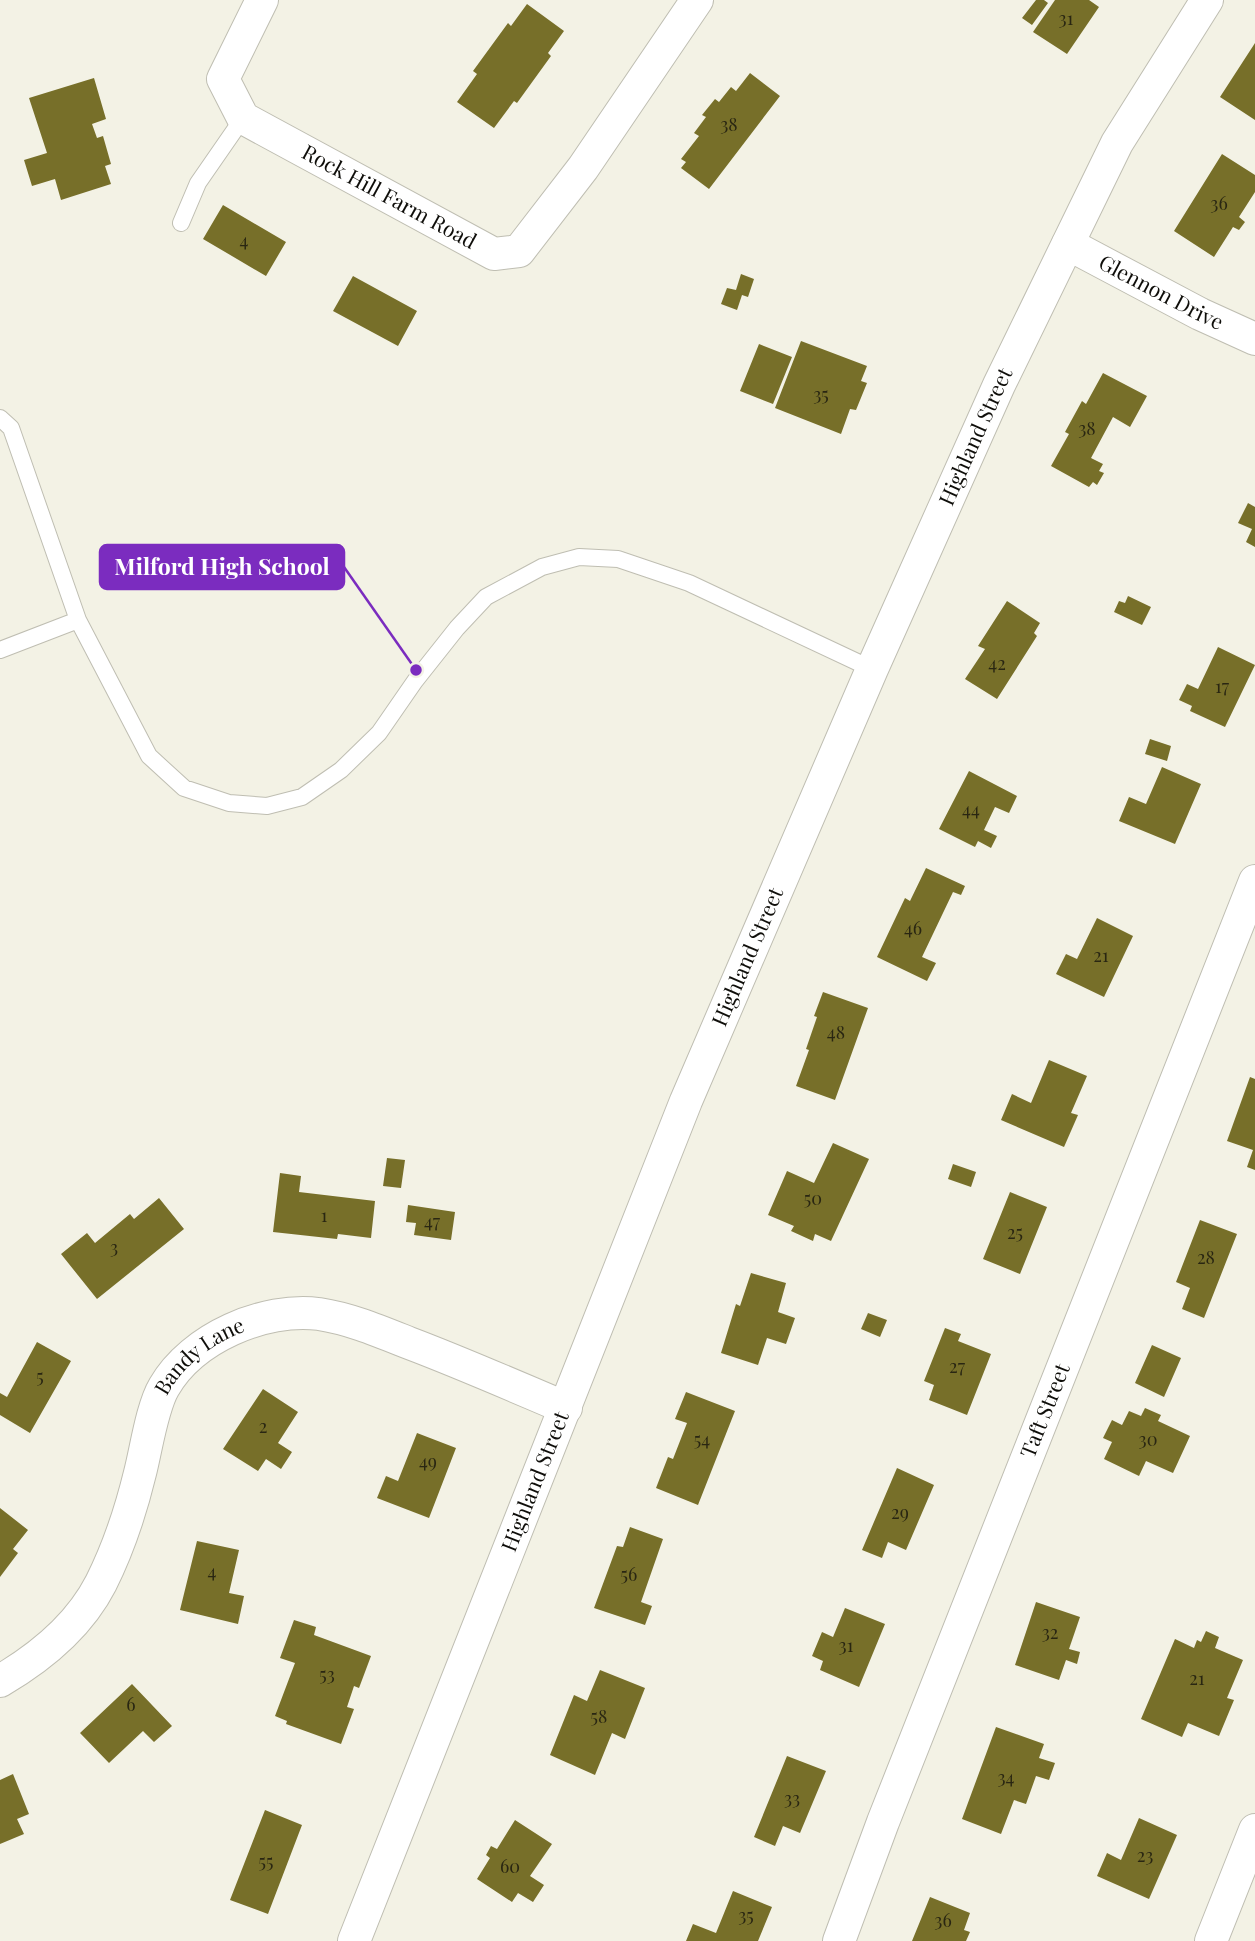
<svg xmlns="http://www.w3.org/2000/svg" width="1255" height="1941" font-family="'Playfair Display',serif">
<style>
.building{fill:#776f29}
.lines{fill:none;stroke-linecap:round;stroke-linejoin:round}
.service-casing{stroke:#bfbeb2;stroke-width:18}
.minor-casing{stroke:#bfbeb2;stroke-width:34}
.service{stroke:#fff;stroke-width:16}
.minor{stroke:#fff;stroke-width:32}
.labels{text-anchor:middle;stroke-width:5;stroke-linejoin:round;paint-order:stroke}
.number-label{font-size:18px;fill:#292612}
.street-label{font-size:21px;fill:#0f0e0a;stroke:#f3f2e5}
.leader{fill:none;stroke:#7b2cbf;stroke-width:2.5}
.callout-dot{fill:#7b2cbf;stroke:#f3f2e5;stroke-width:2.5}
.callout{fill:#7b2cbf;stroke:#7b2cbf;stroke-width:2.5}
.callout-label{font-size:23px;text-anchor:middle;font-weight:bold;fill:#fff}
</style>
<rect width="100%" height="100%" fill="#f3f2e5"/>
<path class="building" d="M1036,0H1044L1048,3L1032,25L1022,18Z
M1055,0H1089L1099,7L1067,54L1033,32Z
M527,4L564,31L548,53L551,56L517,103L514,101L494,128L457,102L477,74L473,71L508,23L511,26Z
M1255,43V120L1220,97Z
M750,73L780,96L709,189L681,168L686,162L681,159L699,136L694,133L706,117L702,115L715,99L719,102L731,87L736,91Z
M94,78L106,119L92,124L97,138L103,136L111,164L105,166L111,184L61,200L55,179L32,186L24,160L47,153L29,98Z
M1222,154L1255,175V192L1239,217L1245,222L1239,230L1233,227L1214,257L1174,231Z
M223,205L286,242L266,276L203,239Z
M741,274L754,279L748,297L742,295L737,310L721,304L727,288L736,290Z
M353,276L417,311L398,346L333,311Z
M801,341L867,366L861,381L867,383L856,410L850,409L841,434L775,408Z
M759,344L792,357L773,404L740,391Z
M1103,373L1147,396L1130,427L1113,417L1091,458L1103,464L1099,471L1104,473L1097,485L1093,482L1089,487L1051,466L1069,434L1065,432L1082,401L1086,404Z
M1248,503L1255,507V547L1246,542L1252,529L1238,523Z
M1128,596L1151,607L1142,625L1114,612L1119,601L1125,603Z
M1007,601L1040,623L1034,633L1037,636L997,699L965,679L985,649L978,646Z
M1218,647L1255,665L1225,727L1190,711L1192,706L1179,700L1187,684L1198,689Z
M1150,739L1171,746L1167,761L1145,754Z
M1162,767L1201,784L1175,844L1119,821L1129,797L1146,804Z
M969,771L1017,796L1009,813L995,807L984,830L997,836L991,848L978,841L975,847L939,829Z
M926,868L965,886L961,895L953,892L922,957L936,963L927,981L877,957L905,898L910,901Z
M1097,918L1133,936L1104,997L1056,974L1066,954L1077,959Z
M823,992L868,1008L835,1100L796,1086L809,1050L806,1049L817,1017L814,1016Z
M1049,1060L1087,1076L1071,1113L1078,1115L1064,1147L1001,1120L1012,1094L1031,1103Z
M1250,1077L1255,1079V1170L1247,1167L1253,1150L1227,1141Z
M833,1143L869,1159L831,1241L815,1234L813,1241L791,1231L794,1226L768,1215L787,1171L814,1183Z
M387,1158L405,1160L401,1188L383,1186Z
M953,1164L976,1172L971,1187L948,1179Z
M280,1173L301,1176L299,1192L375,1201L371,1238L338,1234L337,1239L273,1232Z
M1010,1192L1047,1207L1020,1274L983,1259Z
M159,1198L184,1229L97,1299L61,1254L87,1233L95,1243L130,1214L134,1219Z
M408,1205L455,1212L451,1240L414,1235L416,1223L406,1222Z
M1200,1220L1237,1234L1204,1318L1182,1309L1190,1288L1176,1282Z
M751,1273L786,1283L778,1312L795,1318L786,1344L767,1338L758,1365L721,1353L736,1304L740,1306Z
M868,1313L887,1320L880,1337L861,1329Z
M945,1328L961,1334L958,1341L991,1354L967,1415L929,1400L934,1385L924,1381Z
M37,1342L71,1361L30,1433L0,1415V1393L7,1397Z
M1152,1345L1181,1358L1164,1397L1135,1383Z
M263,1389L298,1412L278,1443L292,1452L281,1469L266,1459L258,1471L223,1449Z
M686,1392L735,1411L698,1505L656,1488L668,1457L673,1459L687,1423L675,1419Z
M1145,1408L1161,1415L1158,1421L1190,1436L1173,1473L1146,1461L1139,1476L1104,1459L1112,1442L1103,1438L1112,1420L1122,1425L1129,1411L1141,1416Z
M417,1433L456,1448L429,1518L377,1498L386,1476L398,1481Z
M897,1468L934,1485L906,1550L888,1542L882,1558L862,1550Z
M0,1508L28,1530L13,1549L18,1553L0,1577Z
M630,1527L663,1539L641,1602L652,1606L645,1625L594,1608L617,1546L623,1547Z
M197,1541L239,1550L229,1593L244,1596L238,1624L180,1610Z
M1036,1602L1080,1617L1069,1649L1080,1652L1077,1664L1066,1660L1059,1680L1015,1665Z
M845,1608L885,1624L859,1687L820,1670L823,1661L812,1656L822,1632L833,1637Z
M294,1620L316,1627L314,1635L371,1656L359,1688L354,1686L347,1707L354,1709L341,1744L286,1724L287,1721L275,1716L295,1663L280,1658Z
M1206,1631L1219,1637L1215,1648L1243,1660L1227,1698L1234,1700L1219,1736L1188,1723L1182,1737L1141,1719L1175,1639L1194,1648L1197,1640L1201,1642Z
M600,1670L645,1688L625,1739L612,1733L595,1775L550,1755L574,1695L587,1701Z
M132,1684L172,1726L154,1742L143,1731L109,1763L80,1733Z
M996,1727L1044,1744L1039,1758L1055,1763L1049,1780L1036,1776L1026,1804L1014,1800L1001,1834L962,1819Z
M787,1756L826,1771L800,1833L783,1826L775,1846L754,1837Z
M13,1774L29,1814L17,1819L24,1834L0,1844V1780Z
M265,1810L302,1825L268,1914L230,1900Z
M1139,1818L1177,1835L1149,1899L1097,1876L1107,1853L1121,1860Z
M515,1820L552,1844L530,1876L544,1885L533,1902L518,1893L512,1902L477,1879L490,1858L486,1855L491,1846L497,1849Z
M733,1891L772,1907L758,1941H686L693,1924L716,1933Z
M930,1897L970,1913L964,1930L970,1932L966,1941H912Z"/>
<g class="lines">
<g class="service-casing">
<path id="service" d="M181,223L198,183L243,118
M0,418L11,428L78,620
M0,650L78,620L149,756L184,788L229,803L267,806L302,797L341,770L379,733L415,681L457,628L486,597L542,567L579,557L618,559L689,583L872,669"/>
</g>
<g class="minor-casing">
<g id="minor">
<path id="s1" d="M262,0L223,79L243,118L494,254L519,251L583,168L697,0"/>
<path id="s2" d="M1068,244L1200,314L1255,339"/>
<path id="s3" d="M0,1681C41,1657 79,1626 101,1583C118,1549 131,1510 140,1473C146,1450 152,1407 164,1387C192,1338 264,1307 319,1314C351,1319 379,1331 409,1343C462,1363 514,1386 566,1408"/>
<path id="s4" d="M354,1941L686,1101L872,669L999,385L1117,143L1207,0"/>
<path id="s5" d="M839,1941L883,1822L1255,881"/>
<path d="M1211,1941L1255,1830"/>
</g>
</g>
<use href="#service" class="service"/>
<use href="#minor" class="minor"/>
</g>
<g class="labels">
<g class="number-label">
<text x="1066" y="25">31</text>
<text x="729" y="131">38</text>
<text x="1219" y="210">36</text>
<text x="244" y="247">4</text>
<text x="821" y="401">35</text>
<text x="1087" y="435">38</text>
<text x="997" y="670">42</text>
<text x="1222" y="693">17</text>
<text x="971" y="816">44</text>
<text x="913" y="935">46</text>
<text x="1101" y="962">21</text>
<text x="836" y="1039">48</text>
<text x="813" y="1205">50</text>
<text x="324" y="1222">1</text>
<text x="432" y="1228">47</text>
<text x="1015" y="1239">25</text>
<text x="114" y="1254">3</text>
<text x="1206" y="1264">28</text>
<text x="957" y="1373">27</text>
<text x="40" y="1383">5</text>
<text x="263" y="1433">2</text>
<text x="702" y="1446">54</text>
<text x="1148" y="1446">30</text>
<text x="428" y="1468">49</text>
<text x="900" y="1519">29</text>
<text x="212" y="1578">4</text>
<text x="629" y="1581">56</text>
<text x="1050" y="1639">32</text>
<text x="846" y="1652">31</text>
<text x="327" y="1681">53</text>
<text x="1197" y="1685">21</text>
<text x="131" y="1711">6</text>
<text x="599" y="1723">58</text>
<text x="1006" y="1784">34</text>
<text x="792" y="1805">33</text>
<text x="1145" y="1862">23</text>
<text x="266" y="1868">55</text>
<text x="510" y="1873">60</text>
<text x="746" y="1922">35</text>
<text x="943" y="1927">36</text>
</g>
<g class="street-label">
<text dy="7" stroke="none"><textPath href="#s1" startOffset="298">Rock Hill Farm Road</textPath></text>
<text dy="7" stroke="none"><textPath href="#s2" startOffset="105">Glennon Drive</textPath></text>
<text dy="7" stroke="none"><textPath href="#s4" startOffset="1628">Highland Street</textPath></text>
<text dy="7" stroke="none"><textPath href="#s4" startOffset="1060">Highland Street</textPath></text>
<text dy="7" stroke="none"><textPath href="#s3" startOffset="397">Bandy Lane</textPath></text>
<text dy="7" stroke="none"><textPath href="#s5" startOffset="569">Taft Street</textPath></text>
<text dy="7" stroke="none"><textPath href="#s4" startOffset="494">Highland Street</textPath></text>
</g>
</g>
<path class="leader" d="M416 670L344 567"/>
<circle class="callout-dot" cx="416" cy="670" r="7"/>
<rect class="callout" x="100" y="545" width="244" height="44" rx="7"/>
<g class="callout-label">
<text x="222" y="575">Milford High School</text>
</g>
</svg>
